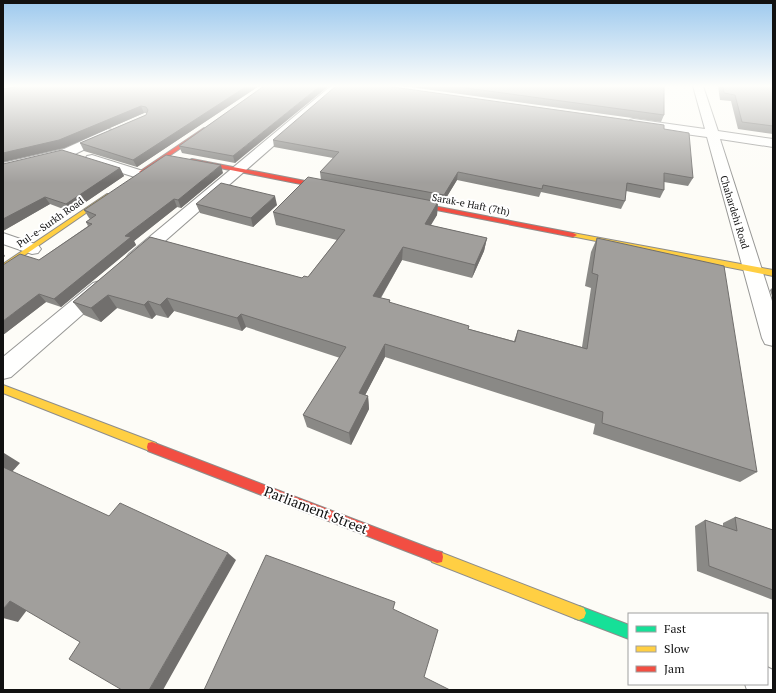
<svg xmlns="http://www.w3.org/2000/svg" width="776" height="693" font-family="'PT Serif',serif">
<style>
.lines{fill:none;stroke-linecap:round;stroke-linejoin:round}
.street-casing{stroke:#979795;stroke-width:2}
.fast-casing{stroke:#8e8d8b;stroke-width:2}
.slow-casing{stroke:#8e8d8b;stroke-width:2}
.jam-casing{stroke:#8e8d8b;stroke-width:2}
.street{fill:#fffffe;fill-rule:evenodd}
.fast{fill:#16e098;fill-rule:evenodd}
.slow{fill:#ffcf43;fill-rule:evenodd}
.jam{fill:#f24e42;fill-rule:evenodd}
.wall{fill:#8a8986}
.shaded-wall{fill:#716f6d}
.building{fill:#a19f9c;stroke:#716f6d}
.labels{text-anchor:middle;stroke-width:4;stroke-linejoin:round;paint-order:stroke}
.far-street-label{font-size:10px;fill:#111;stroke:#fff}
.near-street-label{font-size:14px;fill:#111;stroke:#fff}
</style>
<rect width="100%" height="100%" fill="#fdfcf7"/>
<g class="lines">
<g class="street-casing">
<path id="street" d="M331,86H342L141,262L135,264L129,262L126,258L129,254Z
M693,86H703L718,131L773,139V147L720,139L773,304V346L765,344L762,338L707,137L634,127L630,126L628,123L630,120L634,119L705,129Z
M108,129L112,130L114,133L112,136L73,155L3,171V163L64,149Z
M92,155L143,171L145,174L143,177L138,178L87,162L85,159L87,156Z
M3,233L38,245L41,249L38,253L32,254L3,244Z
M100,281L107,283L110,288L107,293L11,377L3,379V357L93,283Z
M767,667L773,670V690H747L745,684H767Z"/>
</g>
<g class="fast-casing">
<path id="fast" d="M579,606L629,625V639L574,618L572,613L574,608Z"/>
</g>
<g class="slow-casing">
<path id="slow" d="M107,194L112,195L3,270V264Z
M573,233L773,270V276L571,236L569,235Z
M3,385L156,443L157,447L156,451L152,452L3,393Z
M437,551L584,608L586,613L584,618L579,620L432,562L431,557L432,552Z"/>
</g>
<g class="jam-casing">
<path id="jam" d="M204,128L207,130L206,131L144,173L139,172Z
M192,159L331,186L334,188L331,190L190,162V160Z
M408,201L573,233L577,235L573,237L406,204L405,203Z
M152,442L437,551L442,552L443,557L442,562L437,563L148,451L147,447L148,443Z"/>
</g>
<use href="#street" class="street"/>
<use href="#fast" class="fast"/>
<use href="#slow" class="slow"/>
<use href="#jam" class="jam"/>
</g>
<path class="wall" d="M20,86H259L137,167L84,151L80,143L146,115L147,113H144L64,148L3,162V89Z
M264,86L235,163L182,153L179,146Z
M403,86H664V115L661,122Z
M718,86H773V134L738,129L731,101L720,100Z
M664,129L693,178L688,186L664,182V190L660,198L626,191L625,201L621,209L541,192L539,197L457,180L443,203L438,202L437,215L430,225L487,238L484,251L472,278L402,260L381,298L390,300V303L469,329L514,341L518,330L582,347L591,288L585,286L591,252L597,238L757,472L740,482L593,434L595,424L385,357L365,395L368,396L369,409L351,445L307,427L303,415L340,358L246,327L242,331L174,311L168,318L156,315L152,319L117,308L101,322L84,315L73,302L150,237L302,278L308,277L337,240L276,225L273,212L321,180L320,172L333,158L274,147L273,140Z
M3,164L120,168L124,176L71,212L50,204L3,231Z
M223,173L181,208L177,207L134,241L136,245L61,307L46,302L3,335L39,260L88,226L86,222L90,219L89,218L84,210Z
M196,204L277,205L253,227L200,213Z
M773,287V299L770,290Z
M735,517L773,530V600L697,571L695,526L705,520L723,526V523Z"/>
<path class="shaded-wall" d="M3,86H11L3,87Z
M247,86H259L137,167L133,160Z
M320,86H329L235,163L233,156Z
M141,106L144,113L64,148L3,162V153Z
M221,165L223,173L181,208L178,200Z
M120,168L124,176L71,212L66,204Z
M458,172L457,180L443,203L444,195Z
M275,196L277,205L253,227L251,218Z
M45,197L50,204L3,231V219Z
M174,199L177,207L134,241L136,245L61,307L54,299L125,236Z
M438,202L437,215L424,237L425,224Z
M487,238L484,251L472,278L475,265Z
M403,247L402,260L374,309L373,296Z
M3,253L5,256L3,258Z
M39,294L46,302L3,335V321Z
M108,295L117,308L101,322L91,308Z
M167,298L174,311L168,318L160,305Z
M148,301L156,315L152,319L144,305Z
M241,314L246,327L242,331L237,318Z
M385,344V357L360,405L359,393Z
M368,396L369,409L351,445L349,433Z
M3,453H4L20,463L11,473L3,468Z
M228,553L236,560L163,690H149Z
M10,601L30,606L18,622L3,618V609Z"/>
<path class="building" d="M20,86H247L133,160L80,143L146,115L148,110L146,107L141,106L59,140L3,153V89Z
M264,86H320L233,156L179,146Z
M336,86H386L664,125V129L689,133L693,178L664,173V190L627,183L625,201L543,185L542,189L458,172L444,195L320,172L339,152L273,140Z
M452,86H664V115Z
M723,86H773V126L742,122L735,95L724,93Z
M62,150L120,168L66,204L45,197L3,219V164Z
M166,155L221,165L178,200L174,199L125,236L131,237L54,299L39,294L3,321V265L20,254L39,260L92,224L86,222L96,215L84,210Z
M308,177L438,202L425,224L487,238L475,265L403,247L373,296L390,300L389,302L469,326L468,329L515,342L518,330L587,349L598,275L592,273L597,238L724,266L757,472L602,423L603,412L385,344L359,393L368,396L349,433L303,415L346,347L241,314L237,318L167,298L160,305L148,301L144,305L108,295L91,308L73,302L150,237L302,278L304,276L308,277L345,230L273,212Z
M221,183L275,196L251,218L196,204Z
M3,467L109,516L120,503L228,553L149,690H122L69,659L80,642L10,601L3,609Z
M735,517L773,530V590L709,566L705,520L737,531Z
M266,555L395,602L393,609L438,630L424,677L450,690H204Z"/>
<linearGradient id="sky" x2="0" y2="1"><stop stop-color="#9dc9ee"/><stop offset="0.47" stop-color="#fefefb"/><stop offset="1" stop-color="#fefefb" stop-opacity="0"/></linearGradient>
<rect width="776" height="183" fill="url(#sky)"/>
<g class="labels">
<g class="far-street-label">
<text transform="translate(471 204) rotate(11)" y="4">Sarak-e Haft (7th)</text>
<text transform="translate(735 212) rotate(73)" y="4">Chahardehi Road</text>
<text transform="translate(50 222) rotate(-35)" y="4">Pul-e-Surkh Road</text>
</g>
<g class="near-street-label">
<text transform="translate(316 510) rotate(21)" y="5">Parliament Street</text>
</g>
</g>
<rect width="776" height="693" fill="none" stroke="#111111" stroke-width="8"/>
<rect x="628" y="613" width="140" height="72" fill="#ffffff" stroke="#a0a0a0"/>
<rect x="636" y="626" width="20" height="6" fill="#16e098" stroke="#a0a0a0"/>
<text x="664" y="633" font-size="12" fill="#111111">Fast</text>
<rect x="636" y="646" width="20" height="6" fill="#ffcf43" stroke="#a0a0a0"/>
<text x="664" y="653" font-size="12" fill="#111111">Slow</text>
<rect x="636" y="666" width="20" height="6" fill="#f24e42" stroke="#a0a0a0"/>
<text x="664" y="673" font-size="12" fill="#111111">Jam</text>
</svg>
